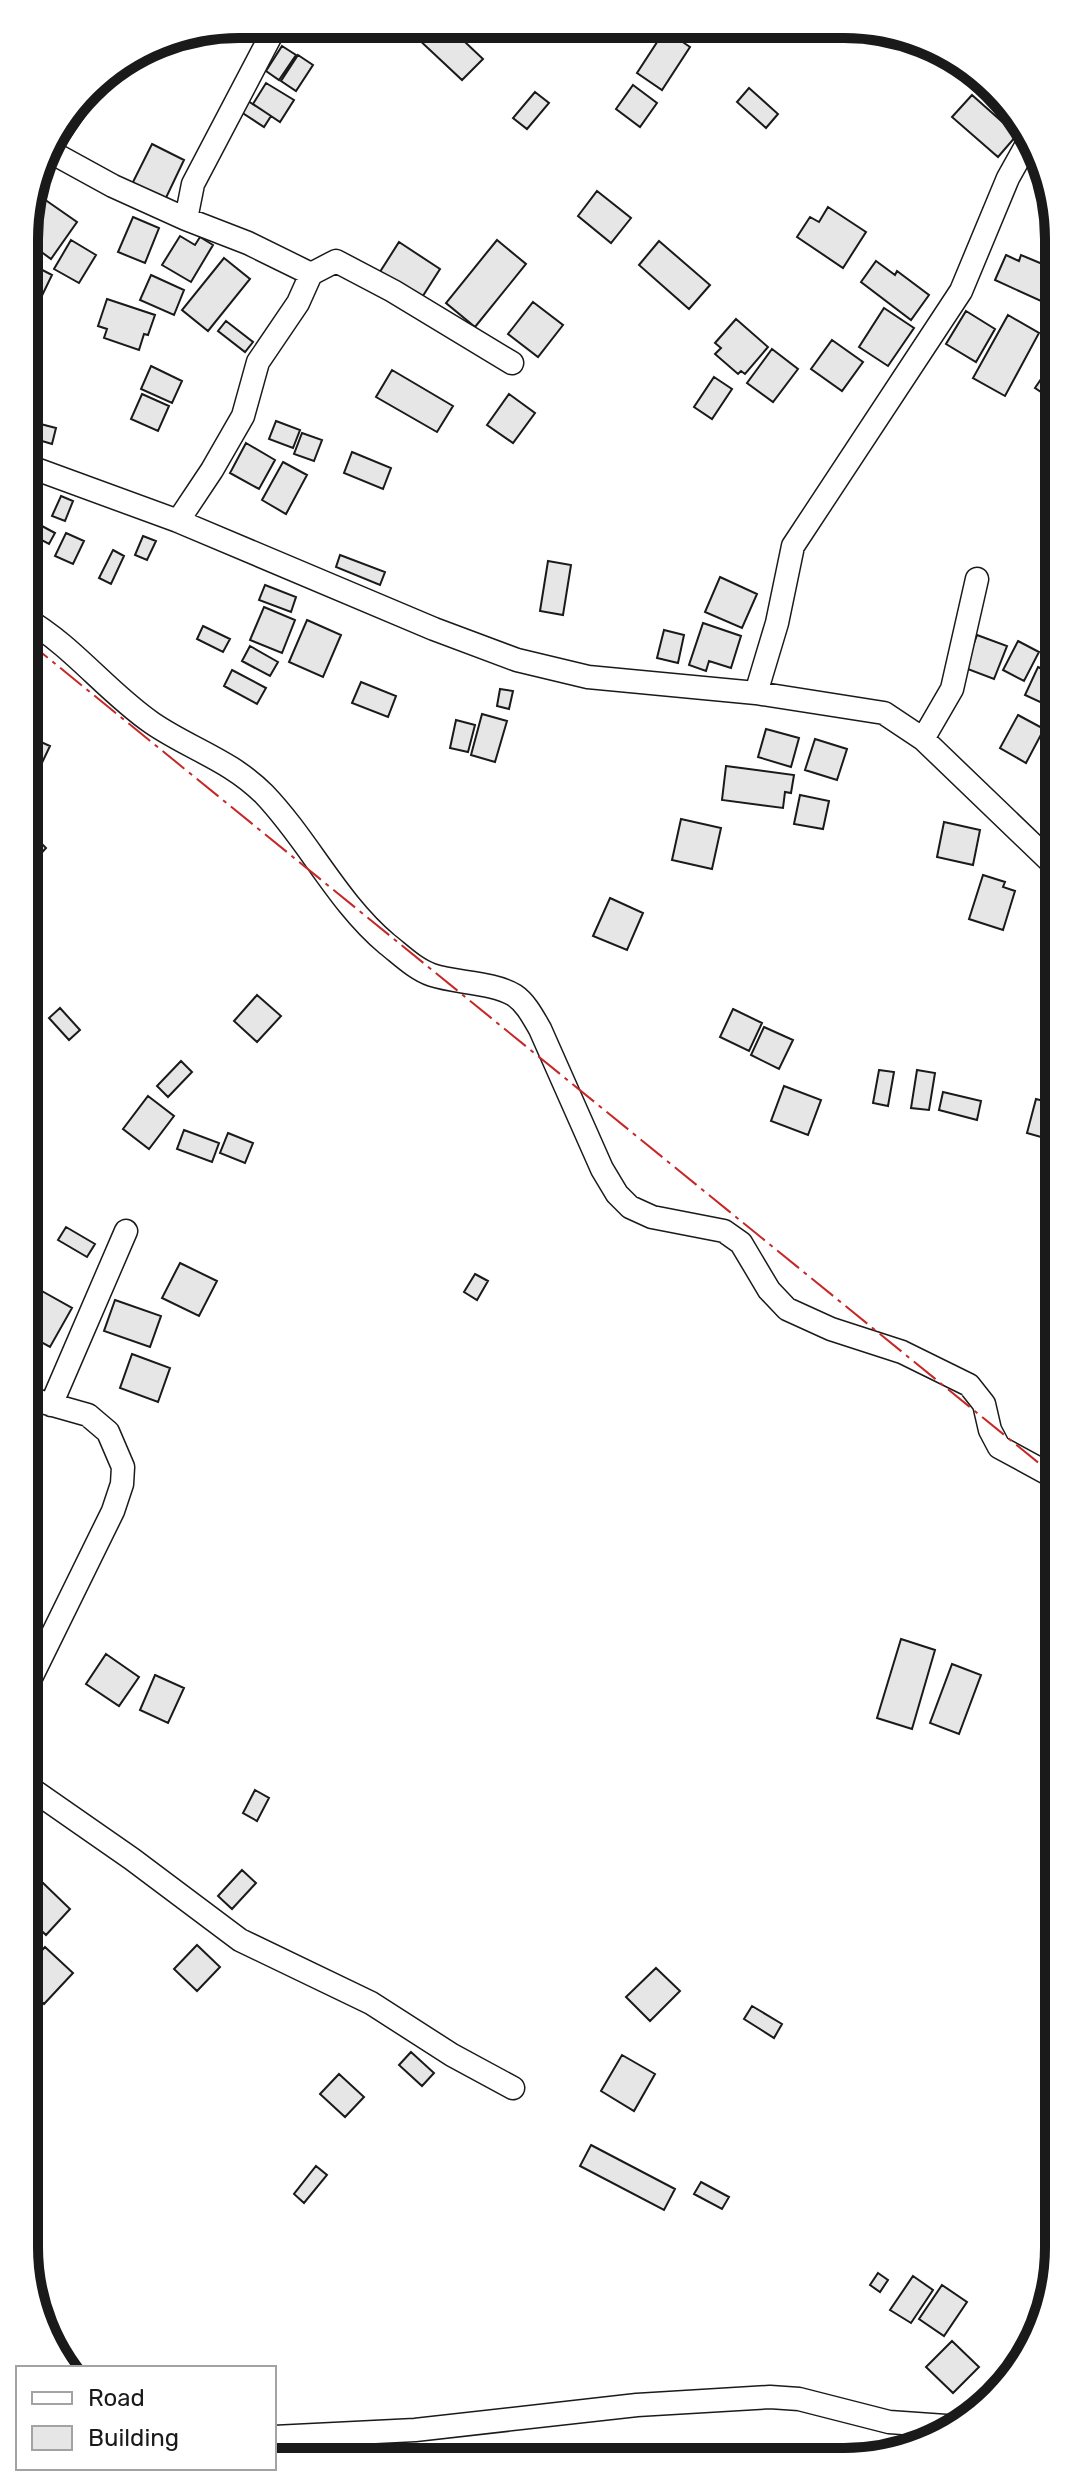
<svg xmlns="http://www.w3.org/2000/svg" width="1083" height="2486" font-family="Rubik,sans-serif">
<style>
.building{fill:#e6e6e6;stroke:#1a1a1a;stroke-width:2}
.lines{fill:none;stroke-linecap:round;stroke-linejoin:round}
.minor-casing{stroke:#1a1a1a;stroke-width:25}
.minor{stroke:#fff;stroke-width:22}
.power{stroke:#c62828;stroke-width:2;stroke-dasharray:28 6 4 6;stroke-linecap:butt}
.rim{fill:none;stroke:#1a1a1a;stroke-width:10}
</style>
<rect width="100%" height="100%" fill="#fff"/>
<path class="building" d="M425,25H447L483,59L462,80L415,36Z
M665,30L690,47L662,90L637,73Z
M282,46L296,55L279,80L266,71Z
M298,55L313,65L296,91L281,81Z
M984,77L986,78L1007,114L978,84Z
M266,83L294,100L280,122L253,104Z
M633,85L657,103L640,127L616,109Z
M749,88L778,114L766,128L737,102Z
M535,92L549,103L527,129L513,118Z
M972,95L1017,135L998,157L952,117Z
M248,101L271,116L264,127L241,112Z
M77,104L88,111L67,142L54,134Z
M152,144L184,160L164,202L131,186Z
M597,191L631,218L611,243L578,216Z
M44,199L77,222L51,259L25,240V227Z
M828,207L866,232L843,268L797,237L810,217L819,222Z
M133,217L159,228L145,263L118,252Z
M180,236L195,245L200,237L213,245L191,282L162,265Z
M71,240L96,255L79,283L54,269Z
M497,240L526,264L475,327L446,303Z
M659,241L710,285L689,309L639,265Z
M399,242L440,269L419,302L378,275Z
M1006,255L1019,261L1021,255L1052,268V306L995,280Z
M224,258L250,279L208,331L182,310Z
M25,261L52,275L34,312L25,307Z
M876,261L895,275L897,271L929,295L911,320L861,282Z
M151,275L184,290L174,315L140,300Z
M107,299L155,315L148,335L144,334L139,350L104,338L107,329L98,326Z
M533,302L563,325L538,357L508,334Z
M884,308L914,328L888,366L859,347Z
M966,311L995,329L976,362L946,344Z
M1008,315L1039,333L1005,396L973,378Z
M736,319L768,347L745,374L741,371L738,374L715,354L721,348L715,343Z
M226,321L253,342L245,352L218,331Z
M832,340L863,362L842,391L811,369Z
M772,349L798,369L773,402L747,383Z
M1052,363V394L1050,398L1035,388Z
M151,366L182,381L172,403L141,389Z
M392,370L453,406L437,432L376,397Z
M714,377L732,389L712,419L694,407Z
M142,394L169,406L158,431L131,419Z
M509,394L535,413L513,443L487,425Z
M25,420L56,428L52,444L25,436Z
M276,421L300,430L293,448L269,439Z
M302,433L322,440L314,461L294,454Z
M246,443L275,460L259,489L230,473Z
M352,452L391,468L383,489L344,473Z
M283,462L307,475L286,514L262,500Z
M61,496L73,501L65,521L52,516Z
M27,518L55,533L49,544L26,532Z
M66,533L84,541L73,564L55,556Z
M143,536L156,541L147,560L135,555Z
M113,550L124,556L111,584L99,578Z
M340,555L385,572L380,585L336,567Z
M548,561L571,565L563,615L540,611Z
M720,577L757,594L742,628L705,612Z
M265,585L296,597L291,612L259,600Z
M264,607L295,620L282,653L250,640Z
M307,620L341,635L323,677L289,662Z
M703,623L741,636L731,668L709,661L706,671L689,665Z
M203,626L230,639L223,652L197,639Z
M664,630L684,635L678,663L657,658Z
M977,635L1007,646L994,679L965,668Z
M1018,641L1039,652L1024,681L1003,670Z
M250,646L278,662L270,676L242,661Z
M1038,667L1053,674V708L1025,695Z
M232,670L266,688L257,704L224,686Z
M361,682L396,696L388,717L352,703Z
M500,689L513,691L509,709L497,706Z
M482,714L507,721L495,762L471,755Z
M1018,715L1044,729L1026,763L1000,748Z
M456,720L475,725L468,752L450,748Z
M766,729L799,738L791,767L758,757Z
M32,738L50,746L40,767L26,761V752Z
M815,739L847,749L837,780L805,770Z
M726,766L794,775L791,793L785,792L783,808L722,800Z
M800,795L829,801L823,829L794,824Z
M681,819L721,828L712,869L672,860Z
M944,822L980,830L973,865L937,857Z
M27,829L46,848L27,869Z
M983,875L1005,882L1003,887L1015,891L1003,930L969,919Z
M610,898L643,913L627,950L593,936Z
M257,995L281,1016L257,1042L234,1021Z
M60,1008L80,1030L69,1040L49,1018Z
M733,1009L762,1023L749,1051L720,1037Z
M764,1027L793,1040L779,1069L751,1055Z
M181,1061L192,1072L168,1097L157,1086Z
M879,1070L894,1072L888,1106L873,1103Z
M917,1070L935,1073L929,1110L911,1108Z
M784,1086L821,1100L808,1135L771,1121Z
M943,1092L981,1101L977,1120L939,1110Z
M148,1096L174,1116L149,1149L123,1129Z
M1036,1099L1055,1104V1141L1027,1133Z
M184,1130L219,1143L212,1162L177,1149Z
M228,1133L253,1143L245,1163L220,1153Z
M66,1227L95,1244L87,1257L58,1240Z
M180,1263L217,1281L199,1316L162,1298Z
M475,1274L488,1281L477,1300L464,1292Z
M40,1290L72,1308L50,1347L28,1335V1310Z
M115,1300L161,1316L150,1347L104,1331Z
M132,1354L170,1368L158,1402L120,1388Z
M901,1639L935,1650L912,1729L877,1718Z
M106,1654L139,1677L119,1706L86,1684Z
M952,1664L981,1675L959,1734L930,1723Z
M155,1675L184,1688L168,1723L140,1710Z
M255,1790L269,1798L257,1821L243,1813Z
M242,1870L256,1883L232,1909L218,1896Z
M42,1882L70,1909L46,1935L30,1920V1894Z
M197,1945L220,1967L197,1991L174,1969Z
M45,1947L73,1973L44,2004L30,1991V1963Z
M656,1968L680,1991L650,2021L626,1997Z
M752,2006L782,2024L774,2038L744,2019Z
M411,2052L434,2073L422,2086L399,2065Z
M622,2055L655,2074L634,2111L601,2091Z
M339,2074L364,2097L345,2117L320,2094Z
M591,2145L675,2189L664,2210L580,2166Z
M316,2166L327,2175L304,2203L294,2194Z
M701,2182L729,2197L722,2209L694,2194Z
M878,2273L888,2280L880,2292L870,2285Z
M913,2276L933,2290L911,2323L890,2310Z
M942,2285L967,2302L944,2336L919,2319Z
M952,2341L979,2367L953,2393L926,2367Z"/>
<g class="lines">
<g class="minor-casing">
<path id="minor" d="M43,156L51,152L113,186L186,219
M311,274L336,261L393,291L512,363
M25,465L178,521L434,629L517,660L588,677L756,693L884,713L923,739L1054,865
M178,521L212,470L243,416L258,362L298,303L311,274L248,243L186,219L193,184L277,24
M26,619C73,646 107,692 152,723C190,749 230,760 264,794C309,841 337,902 387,944C401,955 415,969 432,975C456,983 492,982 514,995C526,1003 533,1017 540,1029L602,1169L617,1194L630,1207L652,1217L724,1231L741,1243L769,1290L787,1309L831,1329L902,1352L969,1385L984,1404L990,1430L999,1447L1056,1478
M756,693L777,623L793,546L961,291L1008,178L1027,144
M923,739L952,689L977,579
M28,1398L88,1415L108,1432L123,1467L122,1484L113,1511L29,1682
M51,1405L126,1231
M30,1788L132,1859L240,1940L371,2003L452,2055L513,2088
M274,2437L415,2430L637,2405L770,2397L799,2399L889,2422L960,2427"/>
</g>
<use href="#minor" class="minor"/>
<path class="power" d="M26,640L1056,1477"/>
</g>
<path d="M0 0H1083V2486H0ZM239 38H844A201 201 0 0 1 1045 239V2247A201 201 0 0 1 844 2448H239A201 201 0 0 1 38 2247V239A201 201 0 0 1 239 38Z" fill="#fff" fill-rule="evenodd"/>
<path class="rim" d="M239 38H844A201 201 0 0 1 1045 239V2247A201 201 0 0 1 844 2448H239A201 201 0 0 1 38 2247V239A201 201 0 0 1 239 38Z"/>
<rect x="16" y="2366" width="260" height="104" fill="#ffffff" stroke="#a3a3a3" stroke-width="2"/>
<rect x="32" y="2392" width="40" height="12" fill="#ffffff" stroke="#a3a3a3" stroke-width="2"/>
<text x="88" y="2406" font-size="24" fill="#1a1a1a">Road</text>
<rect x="32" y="2426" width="40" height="24" fill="#e6e6e6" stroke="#a3a3a3" stroke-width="2"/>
<text x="88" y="2446" font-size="24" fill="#1a1a1a">Building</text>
</svg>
